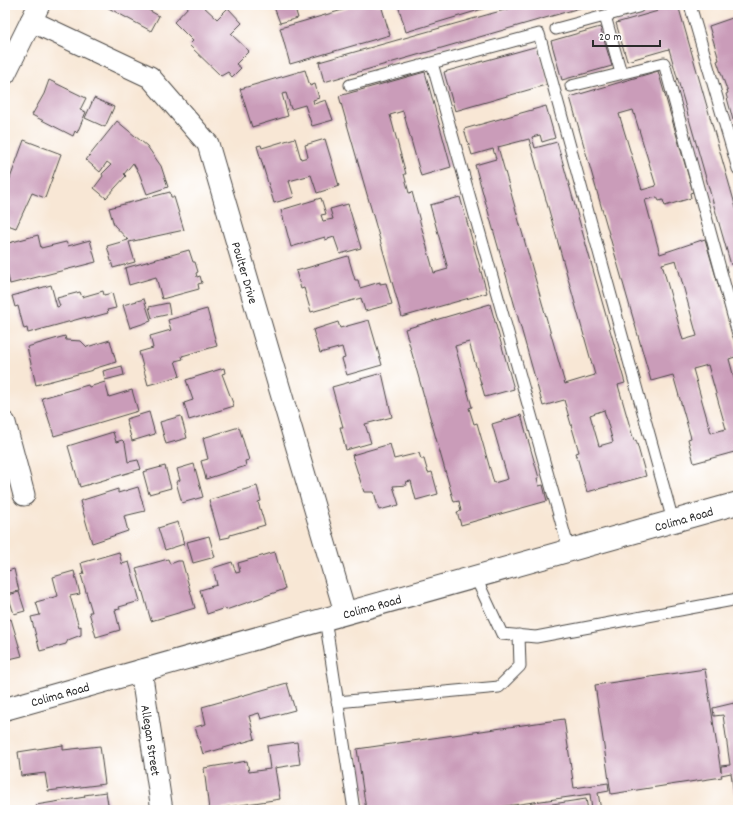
<svg xmlns="http://www.w3.org/2000/svg" width="743" height="815" font-family="Dekko,sans-serif">
<style>
.building{fill:#ca9cb9;fill-rule:evenodd}
.lines{fill:none;stroke-linecap:round;stroke-linejoin:round}
.lane-casing{stroke:#4a4744;stroke-width:13}
.street-casing{stroke:#4a4744;stroke-width:23}
.secondary-casing{stroke:#4a4744;stroke-width:24}
.lane{stroke:#fff;stroke-width:11}
.street{stroke:#fff;stroke-width:21}
.secondary{stroke:#fff;stroke-width:22}
.labels{text-anchor:middle;stroke-width:3;stroke-linejoin:round;paint-order:stroke}
.street-label{font-size:13px;fill:#2b2b2b;stroke:#fff}
</style>
<rect width="100%" height="100%" fill="#fff"/>
<filter id="ink" filterUnits="userSpaceOnUse"><feTurbulence type="fractalNoise" baseFrequency=".025" numOctaves="2"/><feDisplacementMap in="SourceGraphic" scale="8" xChannelSelector="R" yChannelSelector="G"/><feConvolveMatrix kernelMatrix="1 2 1 2 8 2 1 2 1" color-interpolation-filters="sRGB"/></filter>
<filter id="wash" filterUnits="userSpaceOnUse"><feTurbulence type="fractalNoise" baseFrequency=".012" numOctaves="4" result="noise"/><feDisplacementMap in="SourceGraphic" scale="16" xChannelSelector="R" yChannelSelector="G"/><feGaussianBlur stdDeviation="0.9" result="paint"/><feColorMatrix in="noise" values="0 0 0 0 0 0 0 0 0 0 0 0 0 0 0 0 0 1.4 0 .05"/><feComposite in="paint" operator="in"/></filter>
<g filter="url(#wash)">
<rect width="100%" height="100%" fill="#f8e7d5"/>
<g id="blocks">
<path class="building" d="M103,5H147L145,8L159,16L151,31Z
M190,5H202L217,19L228,8L242,23L231,34L249,51L236,64L241,68L232,77L228,72L221,76L189,45L193,41L174,22Z
M281,5H294L298,18L280,23L274,7Z
M360,5H381L390,35L290,64L280,28Z
M398,5H496L406,32Z
M522,5H590L324,82L319,62Z
M656,5H678L738,215V263L731,265L669,49L627,61L616,23L658,11Z
M730,5H738V15Z
M738,16V135L735,128L738,127L735,119L733,120L726,94L728,93L717,61L719,60L709,26Z
M600,27L612,66L562,80L551,41Z
M538,46L549,84L455,111L444,72Z
M305,70L310,86L315,84L319,98L313,100L314,104L326,100L333,120L312,126L305,105L291,109L286,93L282,94L288,116L252,127L240,89Z
M658,71L693,192L690,193L691,198L665,206L663,200L659,201L657,197L645,200L660,254L705,239L738,353V356L729,359L738,393V451L694,463L688,439L691,438L673,375L651,381L570,97ZM633,110L656,186L642,190L619,114ZM676,260L697,336L683,340L662,264ZM708,365L726,429L711,433L693,369Z
M425,72L451,167L421,176L403,111L390,115L406,174H404L409,193L412,192L434,273L448,269L430,205L460,197L487,293L402,317L339,96Z
M49,80L86,98L80,110L86,112L77,133L75,131L73,136L32,115L44,94Z
M94,98L114,107L105,127L85,118Z
M546,106L555,138L542,142L540,135L532,137L535,148L557,142L625,383L618,385L634,441L636,440L646,476L587,492L576,453L579,452L564,400L543,406L475,165L496,159L493,149L472,155L464,129ZM529,139L595,375L565,384L498,147ZM604,410L613,442L599,446L590,415Z
M117,121L147,146L161,166L168,187L147,194L139,173L133,163L124,174L126,176L106,198L94,188L103,176L102,174L111,165L107,162L100,172L86,160Z
M295,138L301,159L308,157L305,145L325,139L339,186L317,193L311,175L289,181L294,197L274,203L257,146L261,145L262,148Z
M24,140L61,154L45,198L32,193L16,228L5,224V192Z
M170,192L171,197H174L184,230L129,242L135,262L113,268L107,246L128,240L114,225L109,208Z
M321,198L326,214L321,215L323,221L333,219L330,209L348,204L361,248L340,254L334,237L325,240V237L291,247L281,210Z
M38,235L41,248L66,242L68,246L90,240L96,262L10,284L5,264V244Z
M189,250L193,262H195L198,272L196,273L197,277L200,276L202,283L198,284L199,289L162,299L156,277L129,285L125,268Z
M348,256L355,280H358L360,288L380,282V284L386,283L392,304L365,311L361,298L311,312L304,288L301,289L296,271Z
M51,285L57,307L60,306L57,298L80,292L82,297L103,291L104,295L112,293L116,308L107,310L108,313L86,319V317L28,333L27,328L24,329L18,306L15,307L12,296Z
M144,299L151,321L130,328L123,305Z
M168,303L170,314L152,318L149,307Z
M490,304L514,389L485,397L469,342L455,346L472,407L469,408L474,424L477,423L494,483L508,479L492,424L521,415L539,478H537L539,486L543,485L547,501L461,525L457,512L461,511L459,501L454,502L405,329Z
M207,309L217,346L182,356L183,359L175,361L180,376L148,385L139,352L153,348L150,336L171,330L168,320Z
M369,320L382,365L347,375L342,359L345,358L342,347L320,353L313,330L338,322L340,328Z
M65,336L66,340L81,341L87,347L110,340L116,362L93,369V370L36,385L27,347Z
M122,366L124,375L105,380L103,371Z
M224,368L225,373L222,374L234,406L189,420L184,403L193,400L186,380Z
M382,373L392,417L365,424L371,443L346,450L340,427H343L332,387Z
M105,382L109,397L132,390L138,411L54,436L42,398L88,385L89,387Z
M149,412L155,434L132,441L126,419Z
M181,416L187,438L166,444L160,422Z
M239,427L249,460L245,461L246,466L206,479L201,461L208,459L203,438Z
M113,432L116,442L122,440L125,443L128,462L138,460L141,469L80,487L68,446Z
M390,444L394,459L419,453L421,459H424L428,473L432,472L438,494L416,500L411,481L406,482L407,485L393,486L399,505L379,510L374,492H364L352,455Z
M194,464L203,497L182,503L176,482L180,480L177,469Z
M165,466L171,488L149,494L143,472Z
M257,486L261,501L258,502L265,525L230,535V537L220,539L209,500Z
M138,487L145,511L124,516L128,531L92,543L80,501L118,489V493Z
M178,522L184,544L165,550L158,528Z
M209,536L215,557L193,563L187,542Z
M119,552L122,564L129,562L140,601L119,607L120,609L115,610L120,630L96,637L89,612H92L81,575L84,574L81,563Z
M275,552L285,589L226,610L225,608L207,614L200,590L217,585L213,568L232,562L236,573L240,572L238,563Z
M168,559L170,564L178,561H182L195,608L151,621L136,568Z
M14,569L19,591L5,594V572Z
M74,571L80,594L70,596L79,627L81,626V635L68,640L66,644L40,651L31,617L40,615L36,602L58,596L53,577Z
M19,592L25,611L14,614L8,595Z
M11,619L22,656L5,660V621Z
M705,669L721,772V766L730,765L723,715L714,716L713,708L734,703V705L738,704V712L735,713L738,734V793H734L731,773L721,775L722,777L611,794L595,685Z
M287,683L295,710L261,719L259,713L249,716L255,739L203,754L195,727L206,724L202,707Z
M564,719L574,788L608,783L609,791L598,793L601,810H592L590,794L478,810H366L357,749Z
M297,742L300,764L275,768L280,799L209,810L204,768L247,761L249,772L270,769L267,746Z
M63,745V750L100,746L105,784L48,791L45,773L21,776L18,752Z
M106,792L109,810H36V805L85,797L84,795Z
M586,799L588,810H532V807Z"/>
</g>
</g>
<g filter="url(#ink)">
<use href="#blocks" fill-opacity="0" stroke="#4a4744" stroke-width="1"/>
<g class="lines">
<g class="lane-casing">
<path id="lane" d="M690,5L738,169
M605,16L621,73
M556,29L638,7
M432,63L569,550
M350,85L539,34L673,521
M571,86L664,63L738,334
M475,576L502,634L536,637L738,599
M325,618L354,810
M337,702L499,687L520,666L519,635"/>
</g>
<g class="street-casing">
<g id="street">
<path id="s1" d="M31,21L150,77L208,144L345,612"/>
<path d="M5,74L39,5"/>
<path d="M5,423L24,495"/>
<path id="s2" d="M141,670L162,810"/>
</g>
</g>
<g class="secondary-casing">
<g id="secondary">
<path id="s3" d="M5,709L738,503"/>
</g>
</g>
<use href="#lane" class="lane"/>
<use href="#street" class="street"/>
<use href="#secondary" class="secondary"/>
</g>
</g>
<g class="labels">
<g class="street-label">
<text dy="5" stroke="none"><textPath href="#s1" startOffset="354">Poulter Drive</textPath></text>
<text dy="5" stroke="none"><textPath href="#s3" startOffset="705">Colima Road</textPath></text>
<text dy="5" stroke="none"><textPath href="#s3" startOffset="381">Colima Road</textPath></text>
<text dy="5" stroke="none"><textPath href="#s3" startOffset="57">Colima Road</textPath></text>
<text dy="5" stroke="none"><textPath href="#s2" startOffset="71">Allegan Street</textPath></text>
</g>
</g>
<rect width="743" height="815" fill="none" stroke="#fff" stroke-width="20"/>
<path d="M593 40v6h67v-6" fill="none" stroke="#2b2b2b" stroke-width="2"/>
<text x="599" y="40" font-size="12" fill="#2b2b2b" stroke="#ffffff" stroke-width="3" paint-order="stroke">20 m</text>
</svg>
